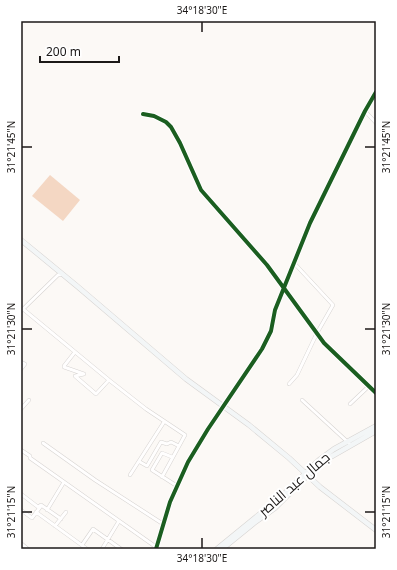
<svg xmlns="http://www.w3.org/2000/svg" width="397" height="570" font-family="'Noto Sans',Cairo,sans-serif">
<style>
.pitch{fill:#f4d7c3}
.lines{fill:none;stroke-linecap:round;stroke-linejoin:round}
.minor-casing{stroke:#d6d3d1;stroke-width:4}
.tertiary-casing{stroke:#d6d3d1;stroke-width:5}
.secondary-casing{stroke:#d6d3d1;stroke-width:5.5}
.minor{stroke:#fffefe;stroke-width:3}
.tertiary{stroke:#fffefe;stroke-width:4}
.secondary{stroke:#f3f6f7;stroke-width:4.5}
.cycleway-casing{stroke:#fff;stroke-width:6}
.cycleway{stroke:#1b5e20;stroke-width:4}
.ticks{fill:none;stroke:#1c1918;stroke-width:1.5}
.labels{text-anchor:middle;stroke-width:4;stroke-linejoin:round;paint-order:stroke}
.street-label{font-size:14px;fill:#1c1918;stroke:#fff}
.neatline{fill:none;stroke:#1c1918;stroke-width:1.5}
.ticks-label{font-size:10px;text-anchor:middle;fill:#1c1918}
</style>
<rect width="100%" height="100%" fill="#fcf9f6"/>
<path class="pitch" d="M50,175L80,200L63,221L32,196Z"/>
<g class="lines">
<g class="minor-casing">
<path id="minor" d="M365,111L376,123
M143,114L154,116L166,122L171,127L180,143L201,190L267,265L324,343L376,393
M23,309L109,380L146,409L185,435L179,446L171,442L167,444L161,442L147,466L140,462
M21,311L58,275L62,274
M75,352L64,366V367L84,374L75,376L96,394L109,380
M21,362L25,364L21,369
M289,384L297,375L317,333L333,305L294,263
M302,400L351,445
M350,404L368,387
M21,409L29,400
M43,443L95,480L163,524
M21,450L30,456V458L156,547
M172,457L162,453L152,470L177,486
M130,475L164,422
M162,477L179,446
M21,494L38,507L41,505L61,519
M21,510L32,518L41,506
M47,510L64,482
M36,512L87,549
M55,526L66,512
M82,545L93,529L121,549
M102,549L119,521"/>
</g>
<g class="tertiary-casing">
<path id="tertiary" d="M21,544L27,549
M156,549L170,502L188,462L208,429L262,349L271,331L275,310L310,223L365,111L376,92"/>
</g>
<g class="secondary-casing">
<path id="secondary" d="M21,240L77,286L186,379L249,425L289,458L320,487L376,530
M217,549L283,495L319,460L334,449L376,426
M222,549L254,523L275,508L308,475L327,459L376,431"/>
</g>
<use href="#minor" class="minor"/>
<use href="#tertiary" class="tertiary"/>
<use href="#secondary" class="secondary"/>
<g class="cycleway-casing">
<path id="cycleway" d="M143,114L154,116L166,122L171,127L180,143L201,190L267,265L324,343L376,393
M156,549L170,502L188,462L208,429L262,349L271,331L275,310L310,223L365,111L376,92"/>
</g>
<use href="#cycleway" class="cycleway"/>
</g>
<path class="ticks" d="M202,22V32M22,147H32M365,147H375M22,329H32M365,329H375M22,512H32M365,512H375M202,538V548"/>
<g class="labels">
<g class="street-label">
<text transform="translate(294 484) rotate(-41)" y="5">جمال عبد الناصر</text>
</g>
</g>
<rect width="397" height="570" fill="none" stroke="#ffffff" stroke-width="44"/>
<path d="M40 56v6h79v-6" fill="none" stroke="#1c1918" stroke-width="2"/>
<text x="46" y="56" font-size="12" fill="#1c1918" stroke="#ffffff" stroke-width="3" paint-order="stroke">200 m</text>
<rect x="22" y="22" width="353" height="526" class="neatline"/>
<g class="ticks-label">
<text x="202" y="14">34°18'30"E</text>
<text transform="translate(11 147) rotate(-90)" y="4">31°21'45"N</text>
<text transform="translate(386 147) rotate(-90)" y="4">31°21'45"N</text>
<text transform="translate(11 329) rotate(-90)" y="4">31°21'30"N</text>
<text transform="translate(386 329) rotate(-90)" y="4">31°21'30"N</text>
<text transform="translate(11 512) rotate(-90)" y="4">31°21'15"N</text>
<text transform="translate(386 512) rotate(-90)" y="4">31°21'15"N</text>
<text x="202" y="562">34°18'30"E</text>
</g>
</svg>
